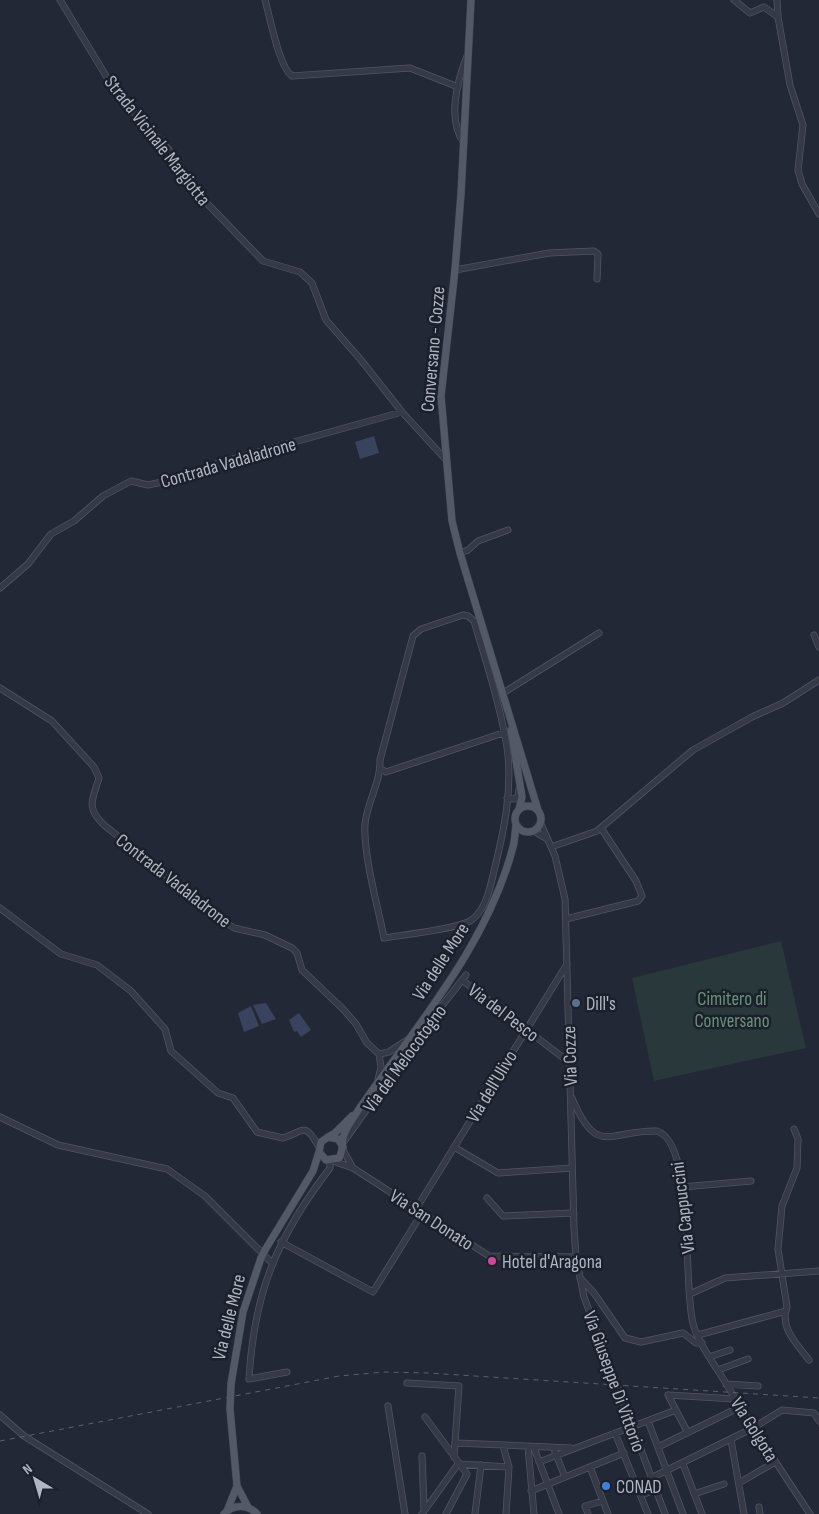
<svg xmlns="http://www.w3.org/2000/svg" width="819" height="1514" font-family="'Sofia Sans Condensed',sans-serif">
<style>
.green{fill:#28383b}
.water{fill:#39435e}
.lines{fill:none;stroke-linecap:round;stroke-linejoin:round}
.minor-casing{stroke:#505561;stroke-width:7}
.major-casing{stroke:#3f4350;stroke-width:8}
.minor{stroke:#363a47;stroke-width:5.5}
.major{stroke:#545967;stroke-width:7}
.rail{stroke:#5a606f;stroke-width:1;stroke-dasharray:5 5;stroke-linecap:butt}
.major-bridge-casing{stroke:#3f4350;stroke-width:8;stroke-linecap:butt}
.major-bridge{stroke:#545967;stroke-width:7}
.service-dot{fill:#5c6f8a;stroke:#1b202b;stroke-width:2}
.hotel-dot{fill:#d1479c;stroke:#1b202b;stroke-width:2}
.shop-dot{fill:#3f7fe0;stroke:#1b202b;stroke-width:2}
.labels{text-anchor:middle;stroke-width:5;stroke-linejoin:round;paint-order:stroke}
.street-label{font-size:19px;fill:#b0b5c3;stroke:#1b202b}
.park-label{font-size:19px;fill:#6a9178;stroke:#1b202b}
.poi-label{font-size:19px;fill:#b0b5c3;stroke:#1b202b;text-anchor:start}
</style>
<rect width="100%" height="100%" fill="#222836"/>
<path class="green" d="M781,941L806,1048L654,1081L632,978Z"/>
<path class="water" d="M374,436L379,453L360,459L355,442Z
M266,1003L276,1019L262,1024L253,1005Z
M251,1006L259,1026L244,1032L238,1013Z
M299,1013L311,1030L301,1037L297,1031L294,1032L289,1020Z"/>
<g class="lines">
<g class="minor-casing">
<path id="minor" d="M60,0L117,94L169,150L196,192L263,261L300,272L312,283L326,320L361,360L402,412L447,461
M265,0C270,17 279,67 292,76L410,68L458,87
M734,0L750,13L764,7L778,17
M777,0L778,17L790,85L803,125L798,170L802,184L819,214
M464,143C447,120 457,81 467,56
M455,270L549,253L594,251L598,254L597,279
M460,553L468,550L478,541L508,530
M0,588L28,564L51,534L74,521L103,496L131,481L148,485L200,474L218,463L402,412
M463,615L468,616L474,621C486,662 500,704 507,747C513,788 504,831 494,871C490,888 486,911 470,921C457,929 402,935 384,938C378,907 363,854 365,824C367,802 381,782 380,760L413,636L421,629Z
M814,635L819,647
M0,688L52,721L94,767L99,778C93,799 85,807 104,825L214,914L234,928L265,935L292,948L297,953L302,970L343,1009L356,1024L367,1043L379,1054
M503,693L599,633
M381,769L386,772L503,733
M507,798L514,799L518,797L519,789
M541,824L555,856L565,899L574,1228L576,1257L584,1297L665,1514
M534,831L547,839
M551,847L597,831L693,750L752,717L783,703L819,680
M0,908L61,954L97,965L131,991L165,1029L171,1051L218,1093L233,1098L257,1132L283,1138C305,1131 304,1121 319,1147
M566,919L638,901L642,896L636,881L601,828
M462,980L570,1063
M378,1080L381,1067L379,1054L389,1052L407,1040
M572,1098C597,1158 609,1130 657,1131C696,1143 682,1290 694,1327C699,1344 712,1361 722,1377C750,1423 780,1469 810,1514
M0,1117L58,1145L167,1169L205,1196L273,1264
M794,1129L798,1139L797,1168L782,1206L778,1249L787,1307C779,1328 798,1345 809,1360
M343,1143L423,1030L466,975
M454,1147L498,1173L572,1168
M343,1150L353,1168
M333,1161L353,1168L489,1256L576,1257
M682,1187L751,1181
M487,1198L503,1216L574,1213
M416,1209L567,964
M281,1242L373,1292L422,1213
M580,1278L594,1293L625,1338L641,1342L683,1333L696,1343H702
M690,1294L725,1278L819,1271
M698,1335L786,1311
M709,1357L730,1350
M718,1370L748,1359
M287,1372L249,1379C254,1292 277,1237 330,1168V1161
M407,1383L459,1386L454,1457
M726,1384L758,1386
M668,1395L735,1399
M668,1395L688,1433
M388,1406L405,1514
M0,1415L24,1436L148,1514
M425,1417L467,1474L446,1514
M648,1421L683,1514
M615,1433L648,1514
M731,1440L744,1514
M456,1443L571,1448
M503,1446L509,1467L506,1514
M528,1447L534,1514
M658,1447L740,1407
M534,1448L559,1514
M555,1452L565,1477
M422,1456L424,1509
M539,1462L676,1410
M458,1464L509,1467
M683,1464L702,1514
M590,1467L608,1514
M651,1478L753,1428L782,1410L814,1413L819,1421
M739,1483L775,1462
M531,1491L624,1453
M694,1494L724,1484
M641,1495L656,1490
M759,1507L760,1514
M422,1514L458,1464
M475,1514L481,1465
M588,1514L585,1506L603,1501"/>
</g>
<g class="major-casing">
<path id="major" d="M471,0L461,194L455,270L441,396L452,521L460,553L538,810
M511,730L522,797L519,809
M515 819a13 13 0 1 1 26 0a13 13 0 1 1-26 0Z
M328,1137L335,1133L352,1116
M343,1147L338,1139L328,1137L321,1142L319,1152L326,1160L339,1158C343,1151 342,1146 343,1138C345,1129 354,1117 359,1109C416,1026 487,946 513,847C515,840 515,832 516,825
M265,1250L313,1171L319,1152
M231,1384L243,1312L261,1258
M230,1409L237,1486L248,1507
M227,1511L237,1486
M224,1514C233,1504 248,1504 257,1514"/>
</g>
<use href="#minor" class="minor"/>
<use href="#major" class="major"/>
<path class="rail" d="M0,1441L339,1376L384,1372L428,1373L819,1398"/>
<g class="major-bridge-casing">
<path id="major-bridge" d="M261,1258L265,1250
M230,1409L231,1384"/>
</g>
<use href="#major-bridge" class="major-bridge"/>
</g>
<circle class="service-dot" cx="576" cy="1003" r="5"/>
<circle class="hotel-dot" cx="492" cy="1261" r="5"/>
<circle class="shop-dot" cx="606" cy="1486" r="5"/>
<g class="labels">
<g class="street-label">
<text transform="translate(158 140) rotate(52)" y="7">Strada Vicinale Margiotta</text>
<text transform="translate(432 349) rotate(-85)" y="7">Conversano - Cozze</text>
<text transform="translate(228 462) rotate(-16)" y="7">Contrada Vadaladrone</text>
<text transform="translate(174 880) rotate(38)" y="7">Contrada Vadaladrone</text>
<text transform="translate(440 961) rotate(-57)" y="7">Via delle More</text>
<text transform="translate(504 1012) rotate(37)" y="7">Via del Pesco</text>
<text transform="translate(569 1056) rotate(-92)" y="7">Via Cozze</text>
<text transform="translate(404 1058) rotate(-54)" y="7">Via del Melocotogno</text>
<text transform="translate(491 1086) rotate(-59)" y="7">Via dell'Ulivo</text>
<text transform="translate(682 1208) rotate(-97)" y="7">Via Cappuccini</text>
<text transform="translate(432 1219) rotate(33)" y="7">Via San Donato</text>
<text transform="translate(228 1317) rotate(-76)" y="7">Via delle More</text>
<text transform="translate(615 1381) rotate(70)" y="7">Via Giuseppe Di Vittorio</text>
<text transform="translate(755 1429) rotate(58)" y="7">Via Golgota</text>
</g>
<g class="park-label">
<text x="732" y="1005">Cimitero di<tspan x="732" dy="22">Conversano</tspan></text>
</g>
<g class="poi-label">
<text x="586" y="1010">Dill's</text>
<text x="502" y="1268">Hotel d'Aragona</text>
<text x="616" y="1493">CONAD</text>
</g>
</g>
<g transform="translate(35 1479) rotate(322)" stroke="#1b202b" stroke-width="4" paint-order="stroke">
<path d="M0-4L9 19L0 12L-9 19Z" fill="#b0b5c3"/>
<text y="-8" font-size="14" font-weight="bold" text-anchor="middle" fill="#b0b5c3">N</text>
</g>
</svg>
